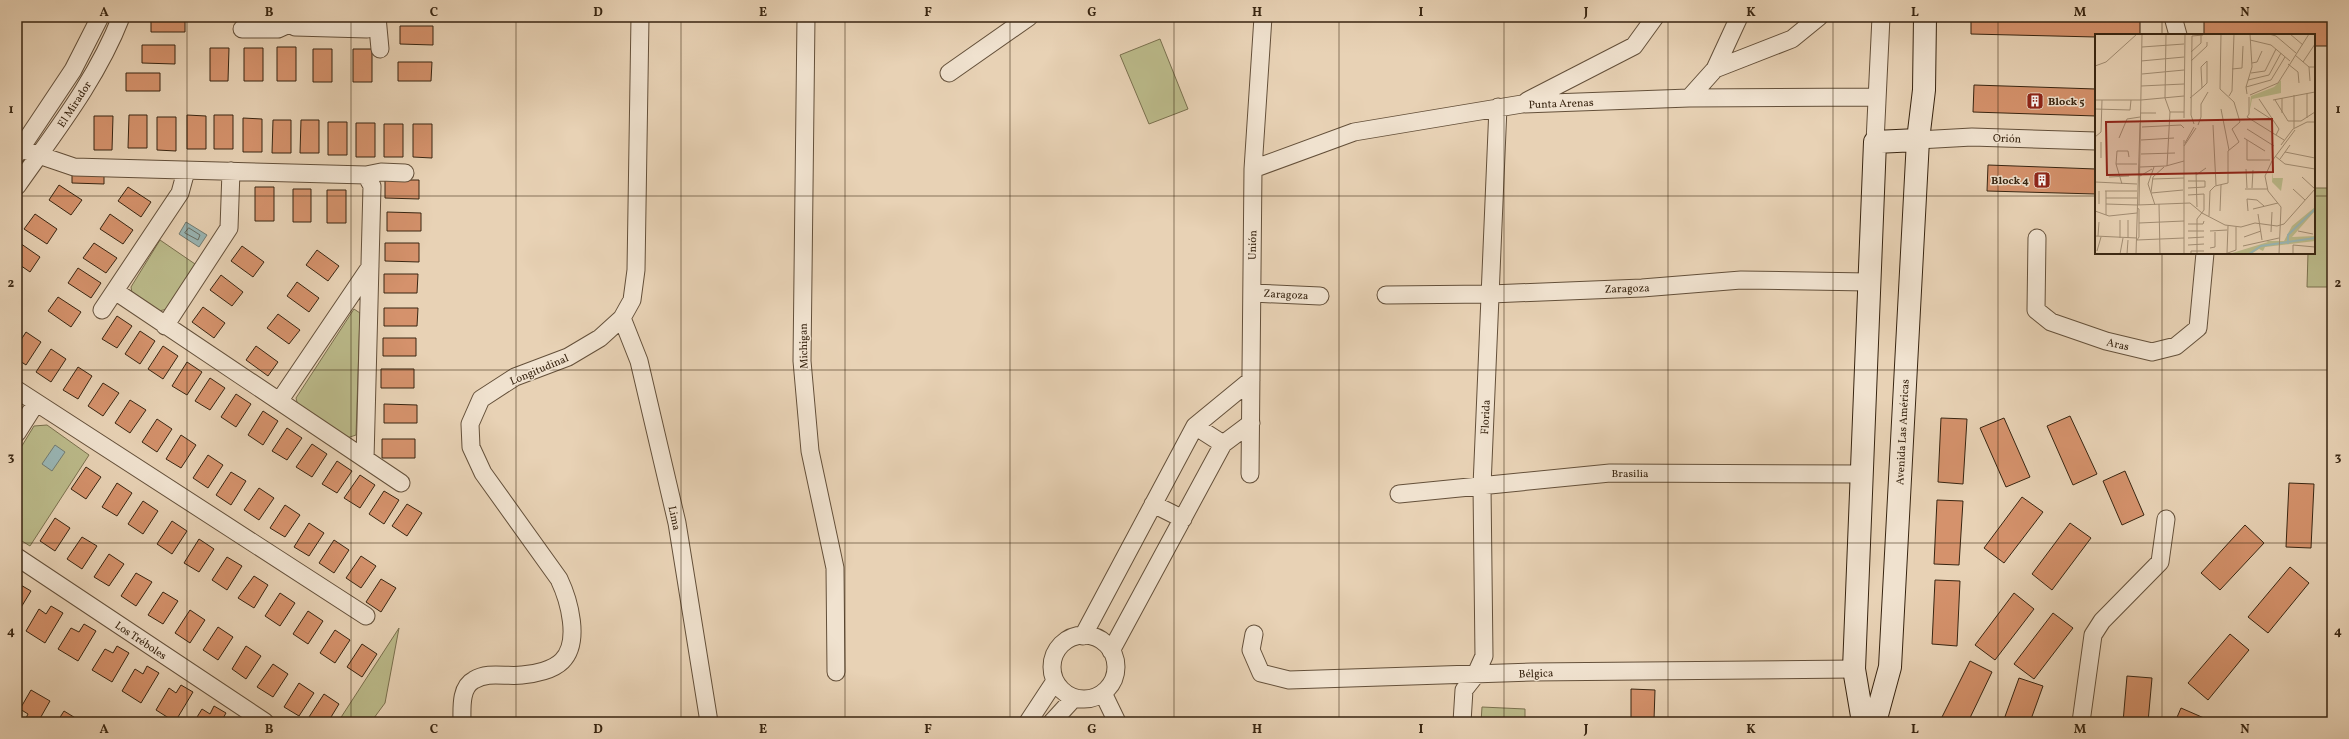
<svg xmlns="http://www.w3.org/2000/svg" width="2349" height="739" font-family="Vollkorn,serif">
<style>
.green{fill:#bbba8a;stroke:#7a704e}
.water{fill:#99b6b5;stroke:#727c73}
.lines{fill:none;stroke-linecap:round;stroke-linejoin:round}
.shore{stroke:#686e63;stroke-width:1}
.building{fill:#d5926c;stroke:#382511}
.street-casing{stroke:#64503a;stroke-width:19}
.secondary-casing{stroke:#382511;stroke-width:24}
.street{stroke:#f0e2cf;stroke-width:17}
.secondary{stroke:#f0e2cf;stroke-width:22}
.grid{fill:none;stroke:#382511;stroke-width:1;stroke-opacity:0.55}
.labels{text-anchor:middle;stroke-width:3;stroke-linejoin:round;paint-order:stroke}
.poi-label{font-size:11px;font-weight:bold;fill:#382511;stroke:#f0e2cf;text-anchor:start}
.street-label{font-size:11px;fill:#382511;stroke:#f0e2cf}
.inset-river{fill:none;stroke:#99b6b5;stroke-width:2}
.inset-road{fill:none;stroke:#a28d73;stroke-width:1}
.view{fill:#8f2418;fill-opacity:0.15;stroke:#8f2418;stroke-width:2}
.inset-edge{fill:none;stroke:#382511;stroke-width:2}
.neatline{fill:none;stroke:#382511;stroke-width:1.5}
.grid-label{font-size:13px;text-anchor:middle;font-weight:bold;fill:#382511}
</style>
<rect width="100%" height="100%" fill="#e8d2b5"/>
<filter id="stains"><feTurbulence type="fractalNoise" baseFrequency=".005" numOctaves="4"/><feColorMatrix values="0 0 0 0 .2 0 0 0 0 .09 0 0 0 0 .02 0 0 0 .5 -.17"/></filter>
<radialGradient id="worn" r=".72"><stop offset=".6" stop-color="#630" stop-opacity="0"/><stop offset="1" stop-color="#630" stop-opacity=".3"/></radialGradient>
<path class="green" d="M1160,39L1188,109L1149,124L1120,55Z
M2314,188H2332V287H2307L2308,253H2314Z
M160,240L195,264L167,309L159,311L132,293L131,287Z
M354,309L360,313L356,435L347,438L298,406L296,398Z
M47,425L89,455L30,546L17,538V454L34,426Z
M399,628L385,703L371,722H338Z
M1482,707L1525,709V722H1481Z"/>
<path class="water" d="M186,222L207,235L199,247L179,234Z
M55,445L65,452L52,471L42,464Z"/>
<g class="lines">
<path class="shore" d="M189,228L200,235L198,240L185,233Z"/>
</g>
<path class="building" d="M151,17H185V32H151Z
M1971,17H2140V35H2096V37L1971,34Z
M2204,17H2332V46H2314V35H2204Z
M400,26H433V45L400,44Z
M142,45H175V64L142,63Z
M277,47H296V81H277Z
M210,48H229L228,81H210Z
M244,48H263V81H244Z
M313,49H332V82H313Z
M353,49H372V82H353Z
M398,62H432L431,81H398Z
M126,73H160V91H126Z
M1974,85L2096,89V116L1973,112Z
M129,115H147V148H128Z
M187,115L206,116V149H187Z
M214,115H233V149H214Z
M94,116H113L112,150H94Z
M157,117H176V151L157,150Z
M243,118L262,119V152H243Z
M273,120H291V153H272Z
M301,120H319V153H300Z
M328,122H347V155H328Z
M356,123H375V157H356Z
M384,124H403V157H384Z
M413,124H432V158L413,157Z
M1988,165L2096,169V194L1987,191Z
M72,172H92V176H104V184L72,183Z
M385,180H419V199L385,198Z
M59,185L82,200L71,215L49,200Z
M128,187L151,202L141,217L118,201Z
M255,187H274V221H255Z
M293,189H311V222H293Z
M327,190H346V223H327Z
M387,212L421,213V231H387Z
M35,214L57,229L47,244L24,229Z
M110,214L133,230L123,244L100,229Z
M17,241L40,257L30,272L17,263Z
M94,243L117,258L106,273L83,258Z
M385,243H419V262L385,261Z
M242,246L264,262L253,277L231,261Z
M317,250L339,266L328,281L306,265Z
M78,268L101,283L91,298L68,283Z
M384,274H418L417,293H384Z
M221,275L243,292L232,306L210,290Z
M297,282L319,298L309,312L287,296Z
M58,297L81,312L71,327L48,311Z
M203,307L225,323L214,338L192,322Z
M384,308H418L417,326H384Z
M278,314L300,330L289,344L267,328Z
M117,316L132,326L117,348L102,339Z
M140,331L155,341L140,364L125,354Z
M26,332L41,342L26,365L17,359V346Z
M383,338H416V356H383Z
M163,346L178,356L163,379L148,369Z
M256,346L278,362L268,376L246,360Z
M51,349L66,359L51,382L36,372Z
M187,362L202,372L187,395L172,386Z
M78,367L92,376L78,399L63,390Z
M381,369H414V388H381Z
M210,378L225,388L210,410L195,401Z
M103,383L119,393L103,416L88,406Z
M236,394L251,404L236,427L221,417Z
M130,400L146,410L130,433L115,423Z
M384,404L417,405V423H384Z
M263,411L278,421L263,445L248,435Z
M2070,416L2097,474L2073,485L2047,426Z
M1941,418L1967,419L1963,484L1938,482Z
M2004,418L2030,477L2006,487L1980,428Z
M157,419L172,429L157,452L142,442Z
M287,428L302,438L287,460L272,451Z
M181,435L196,445L181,468L166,459Z
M382,439H415V458H382Z
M312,444L327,454L312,477L296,467Z
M208,455L223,465L208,488L193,478Z
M337,461L352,471L337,493L322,484Z
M86,467L101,477L86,499L71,489Z
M2125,471L2144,515L2122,525L2103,481Z
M231,472L246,481L231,505L216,495Z
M360,475L375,485L360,508L344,498Z
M117,483L132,493L117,516L102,507Z
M2289,483L2314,484L2311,548L2286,547Z
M259,488L274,498L259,520L244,510Z
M384,491L399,500L384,524L369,514Z
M2022,497L2043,512L2004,563L1984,548Z
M1937,500L1963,501L1959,565L1934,564Z
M143,501L158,511L143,534L128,524Z
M407,504L422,513L407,536L392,526Z
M285,505L300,515L285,537L270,528Z
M55,518L70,528L55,551L40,541Z
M172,521L187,531L172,554L157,544Z
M309,523L324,533L309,556L294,547Z
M2070,523L2091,538L2052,590L2032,574Z
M2245,525L2264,543L2220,590L2201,573Z
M82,537L97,546L82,569L67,559Z
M199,539L214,549L199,572L184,563Z
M334,540L349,550L334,573L319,563Z
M109,554L124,564L109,586L94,577Z
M361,556L376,566L361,588L346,578Z
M227,557L242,566L227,590L212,580Z
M2290,567L2309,583L2268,633L2248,617Z
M136,573L152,582L136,606L121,596Z
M254,576L268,585L254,608L238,598Z
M381,579L396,588L381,612L366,602Z
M1935,580L1960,581L1957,646L1932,644Z
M19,584L31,591L17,614V587Z
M163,592L178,601L163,624L148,615Z
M280,593L295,603L280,626L265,616Z
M2014,593L2034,609L1995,660L1975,645Z
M51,606L63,613L45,643L26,631L39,609L46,614Z
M190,610L205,620L190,643L175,633Z
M308,611L323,621L308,644L293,634Z
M2053,613L2073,628L2034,679L2014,664Z
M84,624L96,631L78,661L58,649L71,628L79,632Z
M218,627L233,637L218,660L203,650Z
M335,630L350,640L335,663L320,653Z
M2230,634L2249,650L2208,700L2188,683Z
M362,644L377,654L362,677L347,667Z
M117,646L129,653L112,682L92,670L105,649L113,653Z
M246,646L261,656L246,679L232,669Z
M1970,661L1992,672L1968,722H1948L1941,719Z
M273,664L288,674L273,697L257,687Z
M147,666L159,673L141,703L122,691L135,669L143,674Z
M2127,676L2152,678L2148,722H2123Z
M2019,678L2043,686L2030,722H2003Z
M299,683L314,693L299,716L284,707Z
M181,685L193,692L175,722L156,710L169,688L176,693Z
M1631,689L1655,690L1654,720H1631Z
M31,690L50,701L38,722H24L28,714L20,709Z
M324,694L339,704L328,722H316L309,717Z
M214,706L226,713L221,722H194L202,709L210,714Z
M2181,708L2204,718L2203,722H2175Z
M64,711L82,722H57Z"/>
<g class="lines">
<g class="street-casing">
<path id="street" d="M377,17L380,49
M806,17L802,361L810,451L835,568L836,672
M2173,17L2178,35
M289,24L295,27L367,29L377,26
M242,29H278L289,24
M1715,69L1792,39L1819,17
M949,73L1029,17
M1689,98L1715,69L1739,17
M1527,101L1634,46L1655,17
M1918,140L1972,137L2096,141
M1875,142L1881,17
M21,149L74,167L366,175L372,186L365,459
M17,154L73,70L100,17
M1253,169L1354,132L1522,104L1689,98L1877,97
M366,175L381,172L405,173
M17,186C55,132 97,79 121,17
M2037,238L2036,310L2051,322L2106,341L2152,352L2176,346L2198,328L2205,253
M115,291L401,483
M1252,293L1320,296
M1386,295L1491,294L1642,288L1741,280L1868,282
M102,310L180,193L186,171
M622,318L639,361L677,523L709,722
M165,326L229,228L231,171
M17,390L366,616
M280,400L370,267
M1195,426L1223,444
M17,433L36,403
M1250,474L1253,169L1263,17
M1399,494L1610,473L1862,474
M1153,504L1183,519
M17,557L265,722
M1254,634L1251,650L1261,673L1289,680L1532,672L1854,669
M1052 667a32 32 0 1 1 64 0a32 32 0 1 1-64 0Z
M1083,636L1195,426L1251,380
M1111,651L1223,444L1251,423
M1103,693L1117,722
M462,722C462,709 460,687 474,680C488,671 506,677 522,675C535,674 553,670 562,661C581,642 569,600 559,579L483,473L471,447L470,424L481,399L515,377L568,357L600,338L622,318L632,300L636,270L640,17
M1028,722L1055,681
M1052,722L1074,698
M1462,722L1464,690L1475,676L1484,656L1482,486L1498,107
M2081,722L2093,635L2102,621L2160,562L2166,519"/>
</g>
<g class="secondary-casing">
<path id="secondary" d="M1863,722L1854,669L1875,142L1918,140
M1875,722L1890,667L1918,140L1924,90L1925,17"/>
</g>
<use href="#street" class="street"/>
<use href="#secondary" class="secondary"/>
</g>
<path class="grid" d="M187,17V722M351,17V722M516,17V722M681,17V722M845,17V722M1010,17V722M1174,17V722M1339,17V722M1504,17V722M1668,17V722M1833,17V722M1998,17V722M2162,17V35M17,196H2096M2314,196H2332M2162,253V722M17,370H2332M17,543H2332"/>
<defs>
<g id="building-square" transform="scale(0.9)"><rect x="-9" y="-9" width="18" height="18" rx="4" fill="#8f2418" stroke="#f0e2cf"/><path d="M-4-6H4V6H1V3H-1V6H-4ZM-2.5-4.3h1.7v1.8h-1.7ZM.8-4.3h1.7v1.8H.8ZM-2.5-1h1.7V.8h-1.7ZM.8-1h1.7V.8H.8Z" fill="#fff"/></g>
</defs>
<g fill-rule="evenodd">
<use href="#building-square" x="2035" y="101"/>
<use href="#building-square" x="2042" y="180"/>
</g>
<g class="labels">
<g class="poi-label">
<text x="2048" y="105">Block 5</text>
<text x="2029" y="184" text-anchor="end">Block 4</text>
</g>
<g class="street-label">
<text transform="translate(1561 103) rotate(-2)" y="4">Punta Arenas</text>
<text transform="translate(74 104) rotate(-57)" y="4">El Mirador</text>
<text transform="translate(2007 138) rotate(2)" y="4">Orión</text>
<text transform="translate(1252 245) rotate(-89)" y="4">Unión</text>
<text transform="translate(1627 288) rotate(-2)" y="4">Zaragoza</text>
<text transform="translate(1286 294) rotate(3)" y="4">Zaragoza</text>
<text transform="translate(2118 344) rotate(13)" y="4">Aras</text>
<text transform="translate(803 346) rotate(-91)" y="4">Michigan</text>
<text transform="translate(539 369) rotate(-23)" y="4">Longitudinal</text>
<text transform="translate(1485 417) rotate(-87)" y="4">Florida</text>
<text transform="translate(1902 432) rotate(-87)" y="4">Avenida Las Américas</text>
<text x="1630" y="477">Brasilia</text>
<text transform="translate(675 518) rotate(78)" y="4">Lima</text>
<text transform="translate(141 640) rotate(34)" y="4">Los Tréboles</text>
<text transform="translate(1536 673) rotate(-2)" y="4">Bélgica</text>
</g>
</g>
<g transform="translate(2095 34)">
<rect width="220" height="220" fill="#e8d2b5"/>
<path d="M186,46V59L157,65L154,80L156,62L179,53ZM178,134V144H188L186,157L177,148ZM220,173V177L197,203L220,202V207L170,213L168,217L164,215L156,220H134L173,208L171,207H189L197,192Z" fill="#bbba8a"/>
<path class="inset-river" d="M193,210V201L220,175M154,220L166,212L220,204"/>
<path class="inset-road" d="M71,0L70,64L75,78L72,132M174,0L181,2L201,19M195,0L208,11M155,6L176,11L195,27M47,13L89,10M96,18L106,9V1M200,21L214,33H220M46,27L89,23M96,27L112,12V8M208,28L220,10M157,29L162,28L167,17M193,30L203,38L204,49M0,32L11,28L42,0M214,33L215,47M137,35L147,34L148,12M156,39L170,37L181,15M47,40L89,36M153,46L174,41L186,19M46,52L89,50M151,53L176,46L190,23M152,60L151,53L157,33L155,0M155,61L183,49L214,0M134,62L137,57L139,0M154,63V80M95,64L107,54L112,49V27L106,33L107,54M164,65L184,95L181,101M0,66H46L89,62M178,66L220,58M180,66L193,87H206L220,78M159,74L176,85M0,75L35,76L36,66M126,75L134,116M75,78H89M45,79H61M187,79V64M154,80L152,83L189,106M89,84L90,0M212,84V59M99,90L96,81L97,2L108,1M103,91L106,83V70L113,58M118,91L121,151M47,93L86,91L89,94M199,94V61M152,95L179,112M0,103L6,98L7,66M24,104L32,85L45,83M149,104L170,117M46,106L79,104M152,106V126H175M6,108V124M90,109L99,93M186,111L198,95L212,88H220M89,112L101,94M190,118L220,124M46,120L80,119M180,122L190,130L220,135M185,125L195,111M21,130H42M45,133L71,132L89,127M59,133L53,150L60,171M151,135L152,154M101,138L102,173M101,141L111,134M45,142L57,135M14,143L34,142M207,143L220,155M57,145L89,144M0,148L42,150M27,150L21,130L22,117H33L34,123M93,154L110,153V147H93M157,154L158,136M150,155H172M198,155L210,166M10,157H42M56,158L58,143L69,133M56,159L88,156M93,161L109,160V176L102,185V220M11,164H42M152,165L162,166L169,172M152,165L153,177M4,170V157M11,170L42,171M64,170L65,220M42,171L95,169L107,179L130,191L146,193L160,189L182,192L189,190L220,155M44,171L47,0M42,174L44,175V203L42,206L89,204M158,175L183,169M0,177L14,182L42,179M125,177L126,151M163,180L167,206M11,181V157M114,182L115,157L120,152L133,149V117L144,108L137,95L145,88L139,68L125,55L126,0M44,189L89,187M93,190H108L109,187M93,197H109M115,197L132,196M203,197L218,200M176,198L177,178M0,202L42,204M3,202L4,188M149,203L166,197M25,204V186M33,204V186M93,204L109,203M93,211L109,210M148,212L184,204M115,214L120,213V198M2,217L6,203M132,219L133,192M25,220L28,204M32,220L33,206M41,220L45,89M89,220V106M96,220V217H109M130,220L141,216V193M184,220L186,173L173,157L170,142L177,127L200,96M198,220V211L220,213"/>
<path class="view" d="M177,85L178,138L12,141L11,88Z"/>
<rect width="220" height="220" class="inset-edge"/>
</g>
<rect width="2349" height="739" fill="none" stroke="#e8d2b5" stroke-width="44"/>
<rect x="22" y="22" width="2305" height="695" class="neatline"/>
<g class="grid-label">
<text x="104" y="16">A</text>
<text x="269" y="16">B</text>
<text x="434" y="16">C</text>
<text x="598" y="16">D</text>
<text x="763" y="16">E</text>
<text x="928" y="16">F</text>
<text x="1092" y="16">G</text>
<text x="1257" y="16">H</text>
<text x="1421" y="16">I</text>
<text x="1586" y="16">J</text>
<text x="1751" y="16">K</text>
<text x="1915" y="16">L</text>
<text x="2080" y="16">M</text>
<text x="2245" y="16">N</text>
<text x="11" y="113">1</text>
<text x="2338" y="113">1</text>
<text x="11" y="287">2</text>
<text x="2338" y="287">2</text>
<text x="11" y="461">3</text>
<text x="2338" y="461">3</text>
<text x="11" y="635">4</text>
<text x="2338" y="635">4</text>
<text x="104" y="733">A</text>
<text x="269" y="733">B</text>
<text x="434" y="733">C</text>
<text x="598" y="733">D</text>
<text x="763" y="733">E</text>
<text x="928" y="733">F</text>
<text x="1092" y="733">G</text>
<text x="1257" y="733">H</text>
<text x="1421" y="733">I</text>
<text x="1586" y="733">J</text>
<text x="1751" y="733">K</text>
<text x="1915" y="733">L</text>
<text x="2080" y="733">M</text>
<text x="2245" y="733">N</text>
</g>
<rect width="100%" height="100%" filter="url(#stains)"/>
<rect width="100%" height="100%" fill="url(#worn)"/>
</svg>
